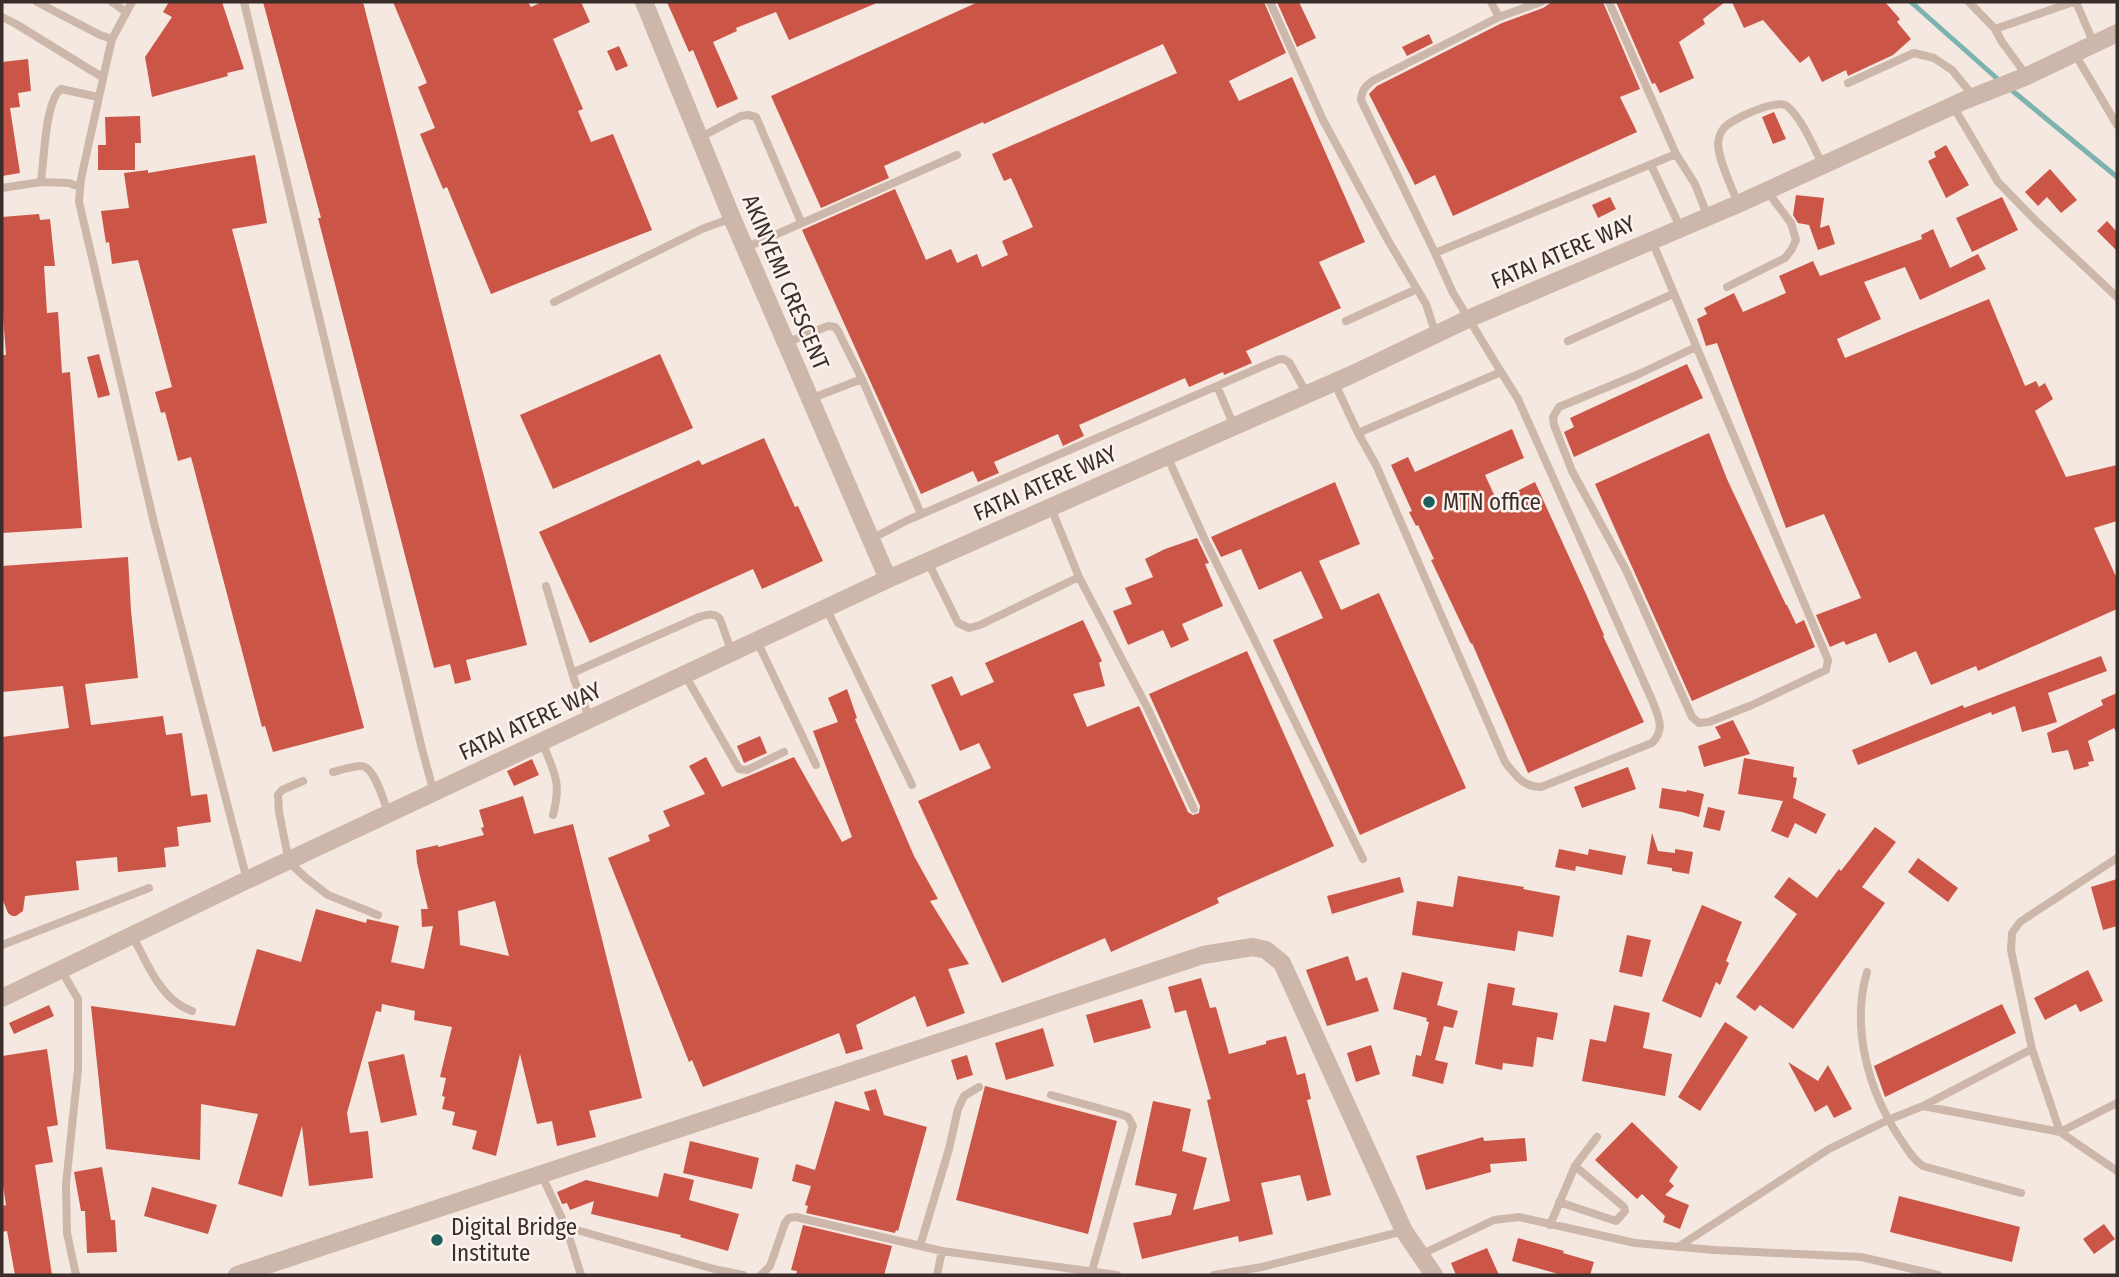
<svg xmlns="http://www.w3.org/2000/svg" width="2119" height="1277" font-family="'Fira Sans Condensed',sans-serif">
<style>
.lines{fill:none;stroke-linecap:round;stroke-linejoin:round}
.stream{stroke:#7db3ae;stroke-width:5}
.building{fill:#cb5547;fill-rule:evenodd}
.service{stroke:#cdb6aa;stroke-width:8}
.tertiary{stroke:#cdb6aa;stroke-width:18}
.poi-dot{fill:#1d5f5a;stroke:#fbf3ed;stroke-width:2.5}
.labels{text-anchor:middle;stroke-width:5;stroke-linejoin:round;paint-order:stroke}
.street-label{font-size:23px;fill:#3b2d2a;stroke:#fbf3ed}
.poi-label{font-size:23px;fill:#3b2d2a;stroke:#fbf3ed;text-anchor:start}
</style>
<rect width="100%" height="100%" fill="#f4e8e0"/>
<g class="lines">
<path class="stream" d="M1911,2L2001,82
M2009,88L2117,177"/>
</g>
<path class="building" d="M169,2H222L244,69L227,73L228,76L152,97L145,57L172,17L163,12Z
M263,2H363L527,645L466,660L471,680L455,684L450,664L434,668L318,218H321Z
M393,2H528L531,7L542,2H581L590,22L553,39L583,109L578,111L591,142L613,134L652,230L491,294L447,187L443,189L420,134L435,128L418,87L427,83Z
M667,2H879L789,40L776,12L736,28L737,31L713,42L738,99L717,108L693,50L689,52Z
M978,2H1264L1286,53L1229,81L1239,101L1292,77L1365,242L1319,262L1341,308L1246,351L1252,363L1224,375L1223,372L1189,387L1185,378L1079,425L1084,436L1063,446L1058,434L994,462L999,473L978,482L973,471L921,494L802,230L895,189L926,260L951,249L957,263L977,254L982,267L1008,255L1002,241L1033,227L1011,178L1004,181L992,154L1177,73L1163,44L984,124L983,122L884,166L889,178L821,208L771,96Z
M1277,2H1299L1316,38L1297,47Z
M1552,2H1603L1640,89L1620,97L1637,132L1453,216L1435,175L1415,185L1369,94L1377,86L1502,23L1543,8Z
M1616,2H1725L1703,19L1705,24L1679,42L1694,78L1660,93L1655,83L1652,84Z
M1732,2H1885L1900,19L1897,22L1911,39L1893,55L1848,76L1846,70L1822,82L1809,56L1800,63L1763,20L1744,28Z
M1429,34L1433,43L1407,56L1402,47Z
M619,46L628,66L616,71L607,51Z
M28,59L31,91L18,93L20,107L10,108L20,173L2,176V62Z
M1774,112L1786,139L1773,144L1762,117Z
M140,116L141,143H135V170H98V145H106L105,117Z
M1946,145L1969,185L1946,198L1928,161L1936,157L1934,152Z
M255,155L267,223L232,229L364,728L273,752L265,726L262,727L191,457L178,461L165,412L161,413L155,392L172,387L138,260L112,264L109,242L106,243L101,211L129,208L124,173L148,170V173Z
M2050,169L2077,200L2061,213L2047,197L2038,206L2025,192Z
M1796,195L1824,198L1820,228L1829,225L1835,244L1818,250L1809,225L1798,223L1793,215Z
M1610,197L1616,209L1598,218L1592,205Z
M2002,197L2018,230L1972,252L1956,218Z
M39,214L40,220L50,219L55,266H44L47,313L58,312L62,373L70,372L82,528L2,533V355H6L2,303V217Z
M2107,221L2117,232V251L2097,231Z
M1933,229L1950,268L1978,254L1986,269L1920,300L1905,267L1864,282L1881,319L1837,339L1845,358L1989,299L2025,386L2036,381L2039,387L2045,383L2053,399L2035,411L2066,477L2117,465V521L2094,528L2117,579V609L1978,671L1976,666L1931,685L1916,651L1889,663L1876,633L1846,645L1844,641L1830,647L1816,615L1861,598L1824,514L1786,528L1717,343L1706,346L1697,319L1707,314L1704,308L1734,293L1743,312L1786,293L1779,276L1813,261L1820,276L1922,239L1921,235Z
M99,354L110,395L98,398L87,357Z
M660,354L693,428L553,489L520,415Z
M1687,364L1703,398L1574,457L1564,432L1574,427L1570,418Z
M1512,429L1524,458L1485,475L1497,501L1535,482L1586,594L1604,635L1603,636L1644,722L1528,773L1472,643L1471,644L1431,560L1434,559L1418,525L1416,526L1409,512L1412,511L1391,465L1408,457L1415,472Z
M1709,433L1727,479L1786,605H1787L1796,624L1804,620L1815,647L1692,701L1595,484Z
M764,438L795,507L798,506L823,561L762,589L753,569L590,643L539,532L699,460L702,465Z
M1335,482L1360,544L1319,561L1341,610L1379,593L1466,788L1360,835L1273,640L1323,618L1301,571L1259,590L1241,549L1221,557L1211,537Z
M1197,538L1209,563L1205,564L1223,606L1182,624L1189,640L1171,648L1163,630L1128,645L1113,611L1132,604L1125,588L1153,577L1145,559L1165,549Z
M128,557L131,611L138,678L85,684L91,725L163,716L166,735L182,733L191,796L207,794L211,822L177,827L179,846L164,848L166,867L118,872L117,857L76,861L79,890L25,896L23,911L16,916H12L8,913L2,898V737L69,728L63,686L2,692V566Z
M1083,620L1102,661L1099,663L1105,686L1073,694L1087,727L1139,706L1188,812L1193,815L1199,813L1200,806L1149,694L1247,651L1334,846L1217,898L1219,903L1111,952L1105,938L1002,983L918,801L991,768L979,743L960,751L931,685L952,676L961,696L994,682L985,663Z
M2101,656L2107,671L2048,693L2057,722L2022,732L2015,706L1992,715L1991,712L1858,765L1852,750L1963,705L1964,708Z
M847,689L857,718L855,719L914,856L938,899L930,901L969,964L948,969L965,1013L927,1027L915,996L856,1025L863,1049L846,1054L839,1033L703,1087L692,1060L689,1062L608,858L650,841L648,835L670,826L663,811L705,794L689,766L706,757L722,787L794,757L842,842L852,837L813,731L838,722L828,698Z
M2117,693V734L2114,728L2088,741L2094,761L2088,762L2089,766L2074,770L2068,750L2052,753L2047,733L2103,705L2101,700Z
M1733,720L1750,754L1704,767L1698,746L1721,738L1715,727Z
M760,736L767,753L744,763L737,746Z
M1744,758L1794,767L1793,777L1797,778L1793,798L1826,814L1816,834L1795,823L1788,838L1771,831L1783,801L1738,794Z
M532,759L539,775L514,786L507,771Z
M1628,767L1636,789L1582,808L1574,787Z
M1662,788L1686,792L1687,790L1704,794L1699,817L1682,812L1659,808Z
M523,796L534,834L573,824L642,1098L589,1111L596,1137L557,1146L552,1121L537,1124L520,1054L496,1156L472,1149L477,1131L452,1125L455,1112L442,1109L445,1097L442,1096L446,1078L440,1077L452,1027L414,1020L415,1011L382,1004L381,1012L376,1011L347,1113L350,1133L368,1131L373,1178L309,1186L302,1126L282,1197L238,1184L258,1114L201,1104L200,1160L106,1149L91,1006L235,1026L257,949L301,962L316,909L366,923L367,919L399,926L391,962L424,969L433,926L422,927L421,909H428L417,863L416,850L438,845V847L484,835L481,828L484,827L479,810ZM495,901L509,956L460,945L458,911Z
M1708,807L1725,811L1720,831L1703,827Z
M1875,827L1896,842L1862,887L1885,903L1793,1029L1760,1005L1755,1011L1736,997L1797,914L1774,897L1789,877L1817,898L1839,869L1841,871Z
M1652,833L1658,851L1675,853V849L1693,852L1689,874L1672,871V868L1647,864Z
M1559,849L1588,855L1589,849L1626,856L1622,875L1576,866L1575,871L1555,867Z
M1918,858L1958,888L1948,902L1908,872Z
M1458,876L1524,887L1523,889L1560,896L1553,937L1518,931L1515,951L1412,935L1417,901L1453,907Z
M1400,877L1404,892L1332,914L1327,896Z
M2117,879V926L2103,930L2091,887Z
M1702,905L1742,922L1726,961L1729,963L1720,985L1716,982L1701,1018L1662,1001Z
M1627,935L1651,940L1642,977L1619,972Z
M1348,956L1356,981L1367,977L1379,1011L1327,1026L1306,970Z
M2088,970L2103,1001L2080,1012L2076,1004L2045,1020L2034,998Z
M1402,972L1443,982L1437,1005L1458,1011L1453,1028L1444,1026L1435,1060L1448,1063L1443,1084L1412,1076L1416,1055L1421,1056L1429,1022L1426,1021L1427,1018L1393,1009Z
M1201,978L1210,1008L1216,1007L1229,1054L1266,1044V1041L1286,1036L1297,1075L1305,1073L1311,1099L1307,1100L1331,1195L1307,1201L1300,1175L1261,1183L1273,1234L1239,1242L1238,1236L1142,1259L1133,1223L1171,1215L1177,1194L1135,1185L1153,1101L1191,1109L1182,1151L1207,1158L1193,1210L1230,1201L1207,1100L1211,1099L1186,1010L1175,1013L1168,987Z
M1488,983L1515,988L1512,1005L1558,1013L1553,1040L1537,1037L1533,1067L1503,1063L1502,1070L1475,1064Z
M1142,999L1151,1028L1094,1043L1086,1015Z
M2002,1004L2016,1033L1885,1097L1874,1066Z
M49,1005L54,1016L14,1034L9,1023Z
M1614,1005L1650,1013L1643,1048L1672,1054L1665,1096L1582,1081L1590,1039L1606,1042Z
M1725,1022L1748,1037L1700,1111L1678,1097Z
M1043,1028L1054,1066L1006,1080L995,1043Z
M1371,1045L1380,1074L1356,1082L1347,1053Z
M47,1049L58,1125L47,1127L53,1162L35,1165L52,1275H15L7,1231L2,1232V1206L6,1205L2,1179V1056Z
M404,1054L417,1115L381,1123L368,1062Z
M967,1055L973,1075L957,1080L951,1060Z
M1788,1062L1818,1081L1828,1065L1852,1109L1834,1118L1827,1105L1815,1112Z
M985,1086L1117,1121L1088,1234L956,1200Z
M876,1089L884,1115L927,1127L898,1231L896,1230L895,1233L806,1213L808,1206L805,1205L811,1186L792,1181L796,1164L815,1170L835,1101L870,1111L864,1092Z
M1632,1122L1678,1167L1669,1181L1674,1186L1665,1195L1689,1205L1680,1229L1663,1222L1665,1216L1642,1194L1637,1199L1595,1160Z
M1483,1137L1484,1141L1525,1138L1527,1161L1490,1164L1491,1172L1426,1190L1416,1156Z
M690,1141L759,1158L752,1189L683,1173Z
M102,1167L111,1220H115L117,1252L87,1253L85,1211H81L74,1172Z
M664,1173L694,1180L689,1200L739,1214L728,1251L680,1237L681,1235L591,1214L594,1201L570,1210L567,1203L562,1204L557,1192L586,1180L658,1197Z
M152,1187L217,1205L208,1234L144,1216Z
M1899,1196L2020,1227L2012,1262L1890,1232Z
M2104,1224L2115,1239L2094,1254L2083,1239Z
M803,1225L892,1246L884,1275H796L797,1271L791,1270Z
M1518,1238L1564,1251L1563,1253L1594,1262L1590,1275H1562L1512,1261Z
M1487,1248L1499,1275H1456L1451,1263Z"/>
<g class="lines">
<path class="service" d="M37,2L100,35L112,39
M112,2L126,12
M132,2L112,39L108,56L81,179L79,202L154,523L247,880
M244,2L422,749L434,793
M1270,2L1323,120L1389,242L1417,289
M1491,2L1499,17L1541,2
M1609,2L1676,154L1695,184L1708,217
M1969,2L1995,29L2002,42L2027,76
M2076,2L2094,44
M2,17L16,24L102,77
M1995,29L2073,2
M2075,54L2117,125
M1848,83L1914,53L1934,58L1952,70L1974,97
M1953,106L1998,182L2037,222L2117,297
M699,138L741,116L748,115L756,117L801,222
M1651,165L1681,229
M80,187L69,183L41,182C44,161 45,101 61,89L98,97
M2,188L41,182
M1738,204C1732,187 1718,160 1718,143C1719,137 1720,132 1724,128C1732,119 1777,98 1787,106C1802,118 1815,150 1823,166
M1652,241L1828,660L1826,670L1752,705L1709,722L1699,723L1692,717L1626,570L1572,471L1554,425L1553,417L1559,407L1639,374L1696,347
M745,248L957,155
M1435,253L1361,100C1362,90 1365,86 1374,80L1499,17
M1727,287L1785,258L1792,249L1796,240L1791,223L1767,191
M554,302L702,229L732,218
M1346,321L1417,289L1426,304L1436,335
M1568,341L1673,294
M786,343L828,326L835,327L838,331L862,379L921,514
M1334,382L1358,433L1376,465L1505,762C1516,776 1523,787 1541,787L1652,743C1666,729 1658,716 1652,700L1518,399L1501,372
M1217,386L1234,426
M810,399L862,379
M1358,433L1501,372L1453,293L1435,253L1676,154
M1167,456L1205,540L1363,859
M871,539L908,520L1277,360L1283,359L1289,362L1307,394
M928,562L958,623L969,628L980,625L1079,577L1051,508
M1079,577L1148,709L1194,809
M546,586L575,682L590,719
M826,608L912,785
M757,641L816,765
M572,673L699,617C707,615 714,612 720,619L732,653
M685,675L739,769L747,770L784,752
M542,742C554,772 562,782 553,815
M333,772C342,770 352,766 361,766C375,766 384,803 389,815
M303,781L282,790L278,795L279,812L289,862L306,878L328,895L378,915
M2117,858L2020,922L2012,933L2011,950L2032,1049L2060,1132L2117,1103
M132,935C144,957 156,988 177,1003C181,1006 187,1009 192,1011
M2,945L149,888
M61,970L78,999V1069L66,1184L67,1233L76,1275
M1867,972C1851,1027 1868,1090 1899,1137C1907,1148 1912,1159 1923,1166L2021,1193
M1051,1095L1120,1114L1128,1117L1133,1126L1092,1271
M1923,1106L2032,1049
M542,1176L566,1227L581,1275
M1559,1202L1616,1221L1625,1211L1624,1207L1575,1166
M1550,1225L1575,1166L1597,1137
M566,1227L718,1270L743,1275
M920,1246L949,1149L958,1109L964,1096L979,1087
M1678,1247L1829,1149L1888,1120L1923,1106L2060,1132L2117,1171
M1420,1255L1494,1220L1519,1217L1635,1243L1714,1250L1861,1257L1938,1275
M761,1275L770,1266L785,1223L789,1218L796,1217L942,1251L1117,1275
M937,1275L942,1251
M1214,1275L1262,1267L1404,1231"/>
<path class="tertiary" d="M644,2L732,218L888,579
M2,998L247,880L888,579L1353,374L1468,319L1738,204L1963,101L2027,76L2117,33
M237,1275L1203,955L1253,947L1266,950L1282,963L1404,1231L1434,1275"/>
</g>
<g class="poi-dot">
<circle cx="1429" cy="502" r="7"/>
<circle cx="437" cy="1240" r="7"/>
</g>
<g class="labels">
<g class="street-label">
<text transform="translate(1563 252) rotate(-23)" y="8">FATAI ATERE WAY</text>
<text transform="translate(786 282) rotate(67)" y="8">AKINYEMI CRESCENT</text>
<text transform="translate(1045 483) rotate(-24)" y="8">FATAI ATERE WAY</text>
<text transform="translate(530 721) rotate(-25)" y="8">FATAI ATERE WAY</text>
</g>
<g class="poi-label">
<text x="1443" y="510">MTN office</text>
<text x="451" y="1235">Digital Bridge<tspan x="451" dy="26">Institute</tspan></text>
</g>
</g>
<rect width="2119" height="1277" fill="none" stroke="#3b2d2a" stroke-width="7"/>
</svg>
